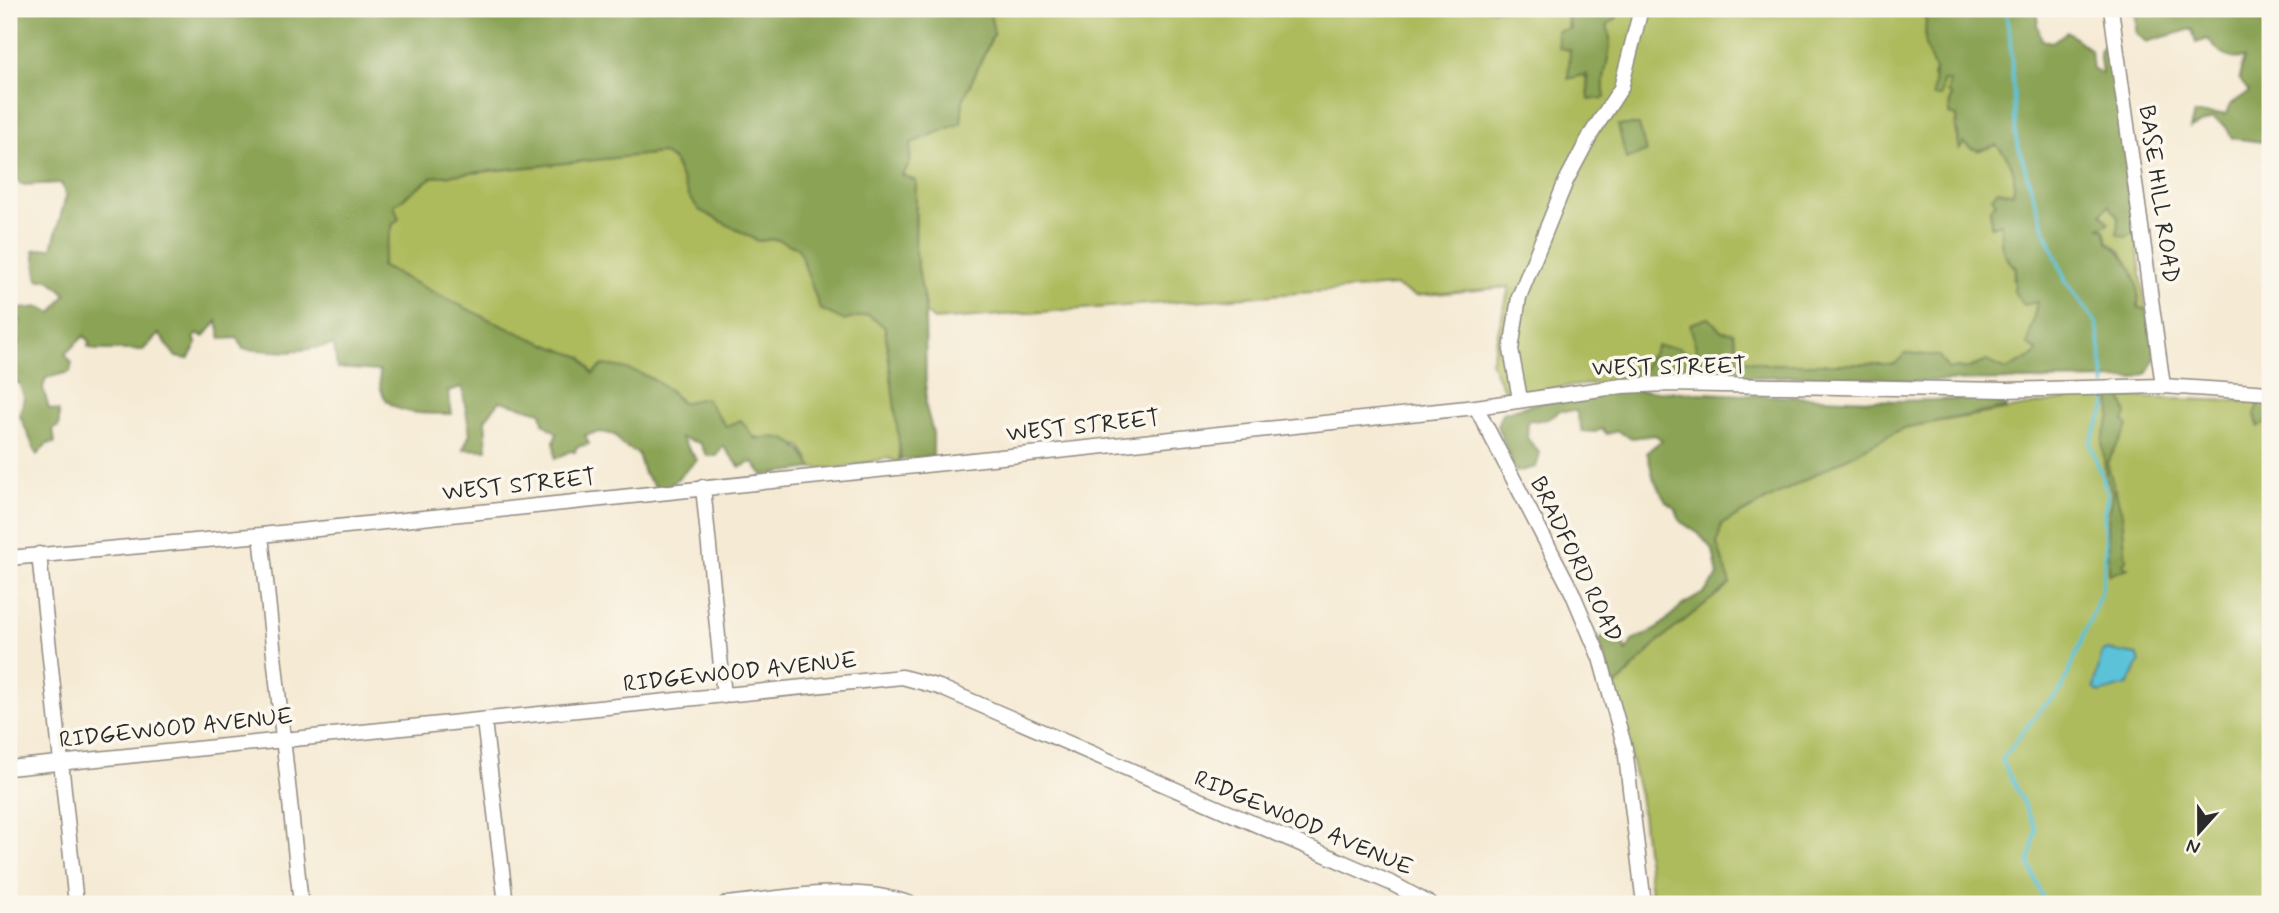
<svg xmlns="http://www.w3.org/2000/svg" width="2279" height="913" font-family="Mynerve,sans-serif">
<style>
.green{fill:#adbb5d;stroke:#6c7344;stroke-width:2}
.forest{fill:#8aa354;stroke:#5a6740;stroke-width:2}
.water{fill:#5bc2d8;stroke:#437682;stroke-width:2}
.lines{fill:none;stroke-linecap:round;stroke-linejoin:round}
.stream{stroke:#5bc2d8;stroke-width:3.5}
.minor-casing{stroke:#908a80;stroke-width:17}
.minor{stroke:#fff;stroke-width:14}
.labels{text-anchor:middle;stroke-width:7;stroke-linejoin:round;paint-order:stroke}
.street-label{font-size:23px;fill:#2b2b2b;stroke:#fbf7ec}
</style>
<rect width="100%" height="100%" fill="#fbf7ec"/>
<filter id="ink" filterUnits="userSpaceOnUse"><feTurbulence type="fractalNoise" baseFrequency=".0143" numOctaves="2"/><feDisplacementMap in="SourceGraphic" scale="14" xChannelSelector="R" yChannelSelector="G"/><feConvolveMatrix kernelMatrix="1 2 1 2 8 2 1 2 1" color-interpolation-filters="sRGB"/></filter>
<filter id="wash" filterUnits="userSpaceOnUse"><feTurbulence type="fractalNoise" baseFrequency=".00686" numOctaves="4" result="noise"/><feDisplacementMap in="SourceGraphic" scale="28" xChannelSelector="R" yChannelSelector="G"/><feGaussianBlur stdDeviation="1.57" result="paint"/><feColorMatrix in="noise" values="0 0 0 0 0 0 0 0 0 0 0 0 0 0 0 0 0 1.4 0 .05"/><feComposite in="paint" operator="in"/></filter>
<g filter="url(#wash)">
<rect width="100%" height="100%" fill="#f5ead4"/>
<path class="green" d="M989,9H1540L1543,12H1566C1569,23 1568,46 1571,52C1583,77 1587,68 1589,100L1605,98C1599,69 1617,51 1607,25L1617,17L1611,9H1919L1926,19L1925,45L1935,70L1933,76L1951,81L1949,114L1957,116L1955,126L1960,148L1964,143L1978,151L1996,145C2013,159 2017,173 2013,195L1996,203L1992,226L2001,223L2007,260L2016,268L2013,280L2038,302L2028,345L2037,350L2036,355L2006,370L1987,361L1969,368L1948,369L1931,355L1913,356L1895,364H1766L1740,359L1733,332L1697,353L1693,358L1679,348L1649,356L1643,370L1629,380L1505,393L1491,362L1509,287L1415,296L1395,286L934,320L925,312L915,251L916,182L902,176L910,163V143L961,123L963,100L994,33Z
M662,153L673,160L689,196L758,241L776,239L798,248L843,319L868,315L885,327L899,438V463L888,458L840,468H813L801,446C756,439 699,426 669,389L593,374L582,357C511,334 448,299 381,266L393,224L394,205L432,177Z
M2109,205L2135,231L2146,310L2138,307L2139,297L2122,252L2108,242L2105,230L2100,228L2101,212Z
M2084,396L2270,402V904H1652L1640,795L1613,689L1660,640L1730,584L1717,543L1722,524L1903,428Z"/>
<path class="forest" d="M9,9H989L994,33L963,100L961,123L911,143L910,163L902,175L916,181L915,251L925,307L926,407L933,433V456L901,460L885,327L868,315L843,320L820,309L798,248L776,239L758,241L699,210L689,196L673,160L662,153L432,177L394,205L399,219L393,224L381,266C448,299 511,334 582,357L593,374L603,365C634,368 660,378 681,403L705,398L726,426L741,420L755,439C786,433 798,442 813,468L763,475L753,462L740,467L723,446L717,456H707L700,443L681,438L697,460L670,486L656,487L644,474L638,454L621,444L615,435L600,432L585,435L589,444L576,447L575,452L570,451L555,459L554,441L557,433L543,423L541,412L500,401L485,419L487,450L463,449L470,434L462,387L448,391L452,414C419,413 375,418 380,371L337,368L334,345L288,352L243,349L238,338L221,339L217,321L204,337L198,334L194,338L197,344L188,359L176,357L159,334L143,350H96L88,347L89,342L84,336L65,354L72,363L70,372L46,378L43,388L49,409L59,411V426L53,429L55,443L47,444L37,455L20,416L24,397L19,383L9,382V342L18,344L20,320H9V301L20,309L40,307L52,313L66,294L50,280H38L34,250L52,248L66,196L61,183L21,185L9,171Z
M1540,9H1611L1617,17L1607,25C1617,51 1599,69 1605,98L1589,100L1587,74L1568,79L1570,50L1559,48L1557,31L1571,29L1566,12H1543Z
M1919,9H2039L2037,24L2042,40L2052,42L2067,32L2091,50L2093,70L2102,73L2099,52L2108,40L2120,91L2135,231L2126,237L2117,234L2118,217L2109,205L2101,213L2109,223L2100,228L2105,230L2108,242C2130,259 2140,278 2138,307L2146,310L2155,358L2148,373L2132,379L1914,381L1798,376L1629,380L1630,368L1643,370L1657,346L1679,348L1693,358L1697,352L1690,324L1708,318L1722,331L1733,332L1741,359L1766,364H1895L1906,353L1939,356L1948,369L1969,368L1987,361L2006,370L2035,355L2037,350L2028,345L2037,302L2024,305L2014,292L2016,268C2000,254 2000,243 2001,223L1991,226L1990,208L1996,203L1992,197L1998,190L2013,194C2017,173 2012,159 1996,145C1984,149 1974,154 1964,143L1959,149L1957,116L1949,114L1951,95L1947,93L1950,81H1943L1941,96H1933L1935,70L1925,45L1926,19Z
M2120,9H2270V143L2232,138L2226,127L2213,118L2190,128L2194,114H2227L2230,105L2249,92L2239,78L2244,58C2227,61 2218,52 2208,39L2196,43L2192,29L2146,42L2136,33V15Z
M1618,125H1639L1646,152L1626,159Z
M1628,390L1896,401L2003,398L2006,408L1903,428L1722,524L1717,543L1730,584L1660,640L1613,689L1599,639L1613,632L1622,640L1626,651L1632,641L1657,629L1681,606L1705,592L1718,576L1713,550L1699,534L1680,521L1676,509L1666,502L1654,480L1647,452L1662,440L1655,435L1632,438L1617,431L1607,434L1602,429L1595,432L1582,431L1576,411H1559C1551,421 1540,421 1528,420L1527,438L1540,454L1536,467L1516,472L1497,426L1502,413L1533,404Z
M2110,397H2121L2127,414L2124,421L2128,426L2107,463L2122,513L2126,560L2122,565L2128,568L2109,575L2108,512L2113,493L2106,478L2102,441L2111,416Z
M2260,402H2270V421L2258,427L2255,414Z"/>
<path class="water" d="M2107,650L2137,655L2140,661L2128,685L2099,693L2094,688L2102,652Z"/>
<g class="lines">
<path class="stream" d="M2005,9L2010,36L2016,138L2041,220L2066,282L2097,324L2105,385
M2045,904L2029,864L2036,829L2002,760L2038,712L2062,689L2102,590L2106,549L2104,512L2108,494L2090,443L2106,407V392"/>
</g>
</g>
<g filter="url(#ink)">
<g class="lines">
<g class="minor-casing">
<path id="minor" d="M2111,9L2163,386
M1520,399L1511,350L1519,297L1566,181L1591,134L1621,88L1641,9
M1476,407L1572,592L1600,658L1625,748L1644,904
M703,487L724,696
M261,535L301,904
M39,554L76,904
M9,558L261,535L1476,407L1622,386L1666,384L2005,390L2163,386L2270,393
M484,721L506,904
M9,768L902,677L939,687L1393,884L1430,904
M725,904C786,898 852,883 911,904"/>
</g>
<use href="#minor" class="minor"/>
</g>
</g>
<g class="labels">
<g class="street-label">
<text transform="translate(2160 194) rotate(82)" y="8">BASE HILL ROAD</text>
<text transform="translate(1669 366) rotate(-1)" y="8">WEST STREET</text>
<text transform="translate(1083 425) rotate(-6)" y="8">WEST STREET</text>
<text transform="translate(519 484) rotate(-6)" y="8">WEST STREET</text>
<text transform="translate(1577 559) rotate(64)" y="8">BRADFORD ROAD</text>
<text transform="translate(740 671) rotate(-6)" y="8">RIDGEWOOD AVENUE</text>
<text transform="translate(176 727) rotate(-6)" y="8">RIDGEWOOD AVENUE</text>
<text transform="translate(1304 822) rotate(23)" y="8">RIDGEWOOD AVENUE</text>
</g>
</g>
<rect width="2279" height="913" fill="none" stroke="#fbf7ec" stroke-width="35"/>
<g transform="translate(2199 832) rotate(201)" stroke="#fbf7ec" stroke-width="5" paint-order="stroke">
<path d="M0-5L12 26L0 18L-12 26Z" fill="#2b2b2b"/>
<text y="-10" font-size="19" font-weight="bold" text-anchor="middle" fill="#2b2b2b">N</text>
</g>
</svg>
